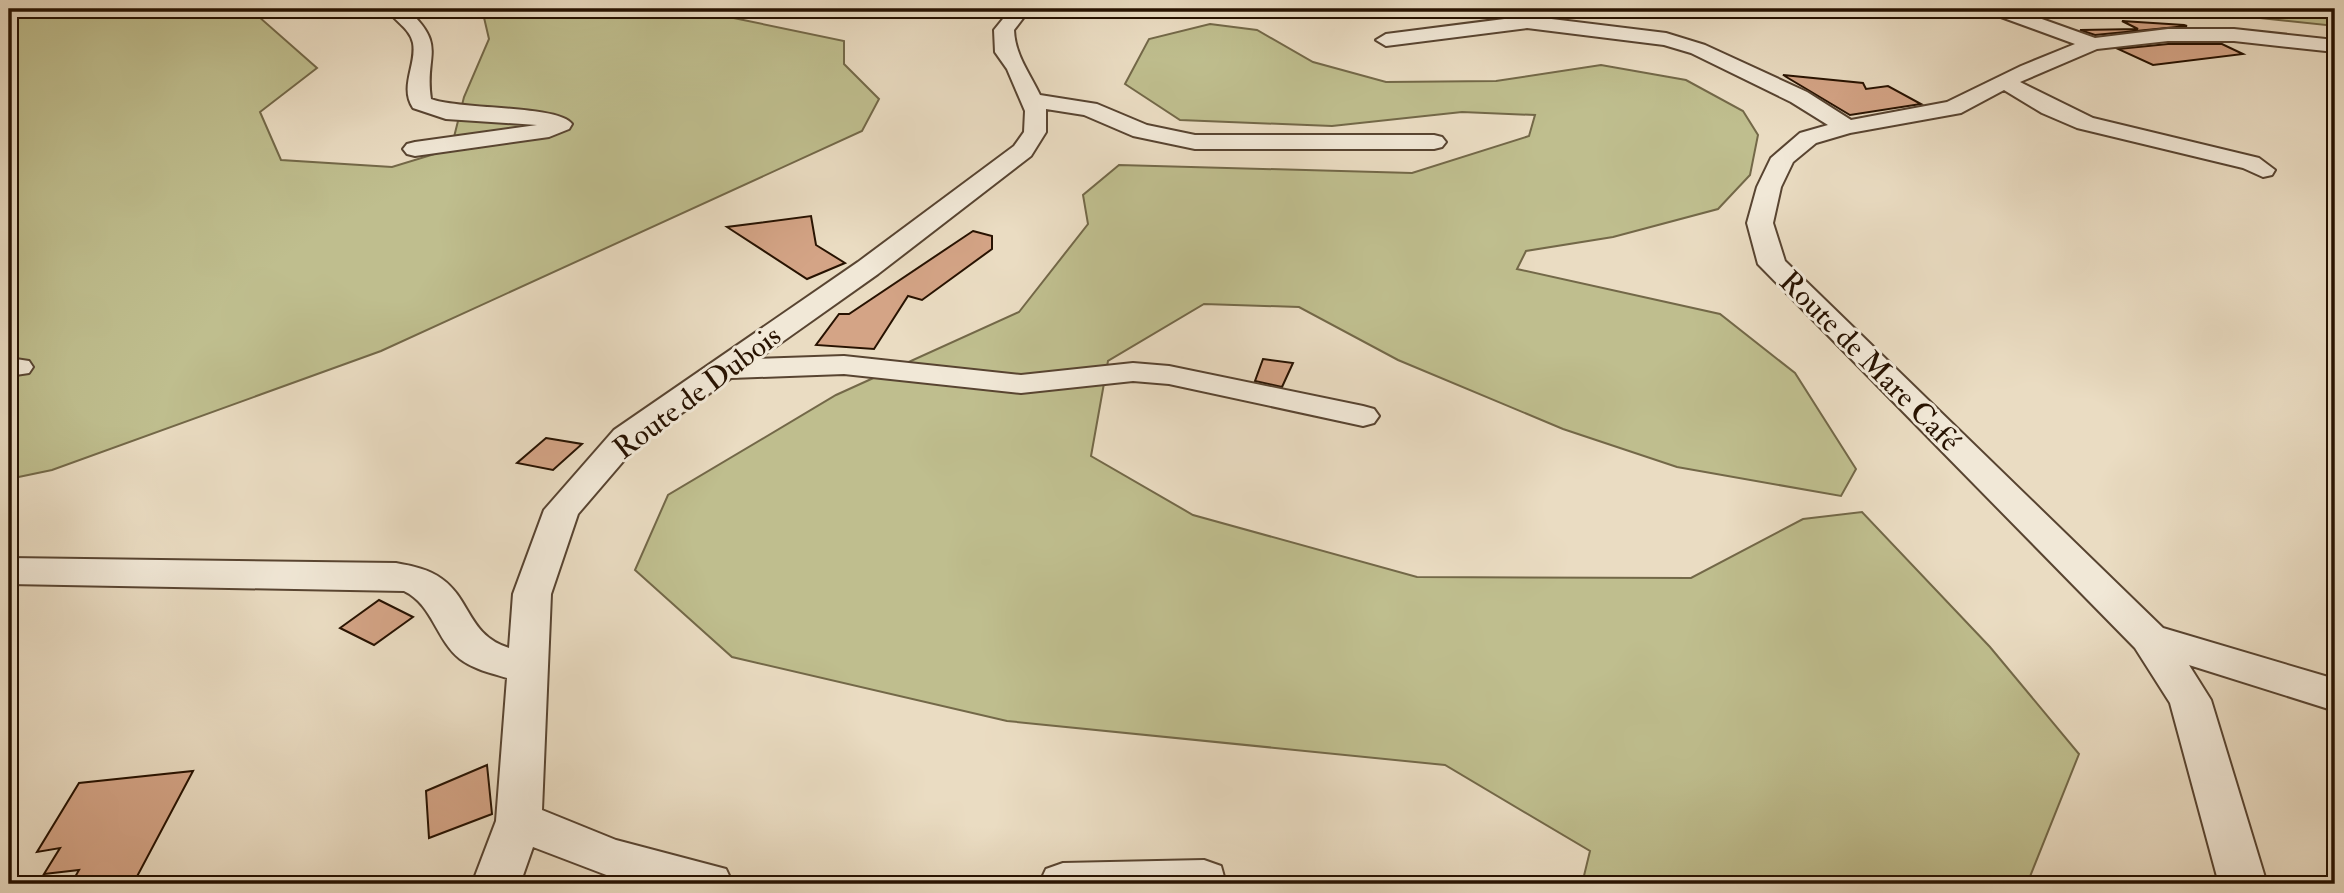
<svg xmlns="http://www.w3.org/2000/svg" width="2344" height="893" font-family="'IM FELL Double Pica',serif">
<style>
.green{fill:#bfbe8e;stroke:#736848;stroke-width:2}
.building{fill:#d4a486;stroke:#271201;stroke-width:2}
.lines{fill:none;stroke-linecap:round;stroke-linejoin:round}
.minor-casing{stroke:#584431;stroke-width:4}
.minor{fill:#f1e8d7;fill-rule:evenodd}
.labels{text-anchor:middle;stroke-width:6;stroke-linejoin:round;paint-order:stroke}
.street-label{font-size:30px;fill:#271201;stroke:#f1e8d7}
</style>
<rect width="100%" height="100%" fill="#eadcc2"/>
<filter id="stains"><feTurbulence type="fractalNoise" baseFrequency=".00286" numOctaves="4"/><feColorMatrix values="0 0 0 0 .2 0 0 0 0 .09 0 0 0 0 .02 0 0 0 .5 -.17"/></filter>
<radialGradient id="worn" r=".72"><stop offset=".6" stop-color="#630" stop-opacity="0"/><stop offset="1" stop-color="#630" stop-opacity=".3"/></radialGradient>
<path class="green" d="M9,9H250L317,68L260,112L281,160L392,167L451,149L464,97L489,39L482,9H728L724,16L844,41V64L879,99L862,131L381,351L52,470L9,479Z
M2176,9H2335V26Z
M1210,24L1257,30L1313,62L1386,82L1496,81L1601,65L1686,80L1743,111L1758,135L1750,175L1718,209L1613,237L1526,251L1517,269L1720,314L1795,373L1856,469L1841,496L1677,467L1563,429L1398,360L1299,307L1204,304L1108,361L1091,456L1193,515L1417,577L1691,578L1803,519L1862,512L1990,647L2079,754L2027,884H1582L1590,851L1445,765L1007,721L732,657L635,570L668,495L836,395L1019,312L1088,224L1083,195L1119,165L1412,173L1529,136L1535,115L1462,112L1332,126L1180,120L1125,84L1149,39Z"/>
<path class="building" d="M2122,21L2184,25L2187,26L2095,35L2080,30L2138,29Z
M2168,44H2222L2243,54L2153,65L2118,49Z
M1783,75L1863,83L1866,89L1888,86L1921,104L1850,115Z
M811,216L816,245L845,263L807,279L727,227Z
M973,231L992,236V249L922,300L908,296L874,349L816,345L839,314H849Z
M1263,359L1293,363L1282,387L1255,381Z
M546,438L582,444L553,470L517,463Z
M379,600L413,617L374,645L340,628Z
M487,765L492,814L429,838L426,791Z
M193,771L133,884H71L79,870L44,874L60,848L37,852L79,783Z"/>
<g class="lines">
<g class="minor-casing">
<path id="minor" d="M387,9H407C448,47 424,54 431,99C460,110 559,105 572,124L569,129L549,137L415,156L407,154L403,149L407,144L415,142L537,125L446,119L413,108C399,87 417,64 413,43C410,28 394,21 387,9Z
M1011,9H1030L1014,30C1015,55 1029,72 1040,95L1097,104L1147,125L1195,135H1434L1442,137L1446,142L1442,147L1434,149H1195L1133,136L1084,115L1046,109V132L1031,156L878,274L758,359L844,356L1021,375L1133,363L1169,366L1363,406L1374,409L1379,416L1374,423L1363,426L1169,384L1133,381L1021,393L844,374L731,378L638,444L578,514L551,594L542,810L616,840L726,869L733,884H630L533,847L520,884H472L496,821L507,678C491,673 473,669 460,659C436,640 433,605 404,591L9,584V558L396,563C412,566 429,569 442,579C471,600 468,635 509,648L513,594L544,510L614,430L858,262L1014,146L1024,132L1025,111L1007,69L995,52L994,30Z
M1988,9H2014L2095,38L2168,29H2234L2335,40V52L2234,41H2168L2097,49L2020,82L2093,118L2259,158L2275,170L2272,175L2263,177L2243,168L2077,128L2042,113L2004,90L1961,113L1850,133L1816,143L1793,162L1781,187L1773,223L1785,261L2163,628L2335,679V711L2189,665L2211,700L2267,884H2219L2170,703L2135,648L1758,264L1747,223L1757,187L1771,158L1800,133L1828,125L1791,102L1691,53L1664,45L1527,28L1386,46L1376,40L1386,34L1527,16L1666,33L1705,45L1807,92L1851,120L1947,102L2021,66L2075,44L1990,13Z
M9,358L29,361L33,367L29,373L9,376Z
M1204,860L1221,866L1226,884H1039L1046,869L1063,863Z"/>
</g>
<use href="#minor" class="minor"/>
</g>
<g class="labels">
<g class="street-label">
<text transform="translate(1870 361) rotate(45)" y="10">Route de Mare Café</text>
<text transform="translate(697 392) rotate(-37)" y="10">Route de Dubois</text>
</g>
</g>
<rect width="2344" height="893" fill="none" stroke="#eadcc2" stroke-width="35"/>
<rect x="10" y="10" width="2323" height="872" fill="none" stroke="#271201" stroke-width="3.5"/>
<rect x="18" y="18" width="2309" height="858" fill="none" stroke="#271201" stroke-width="2"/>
<rect width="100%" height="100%" filter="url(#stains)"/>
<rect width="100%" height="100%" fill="url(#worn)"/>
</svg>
